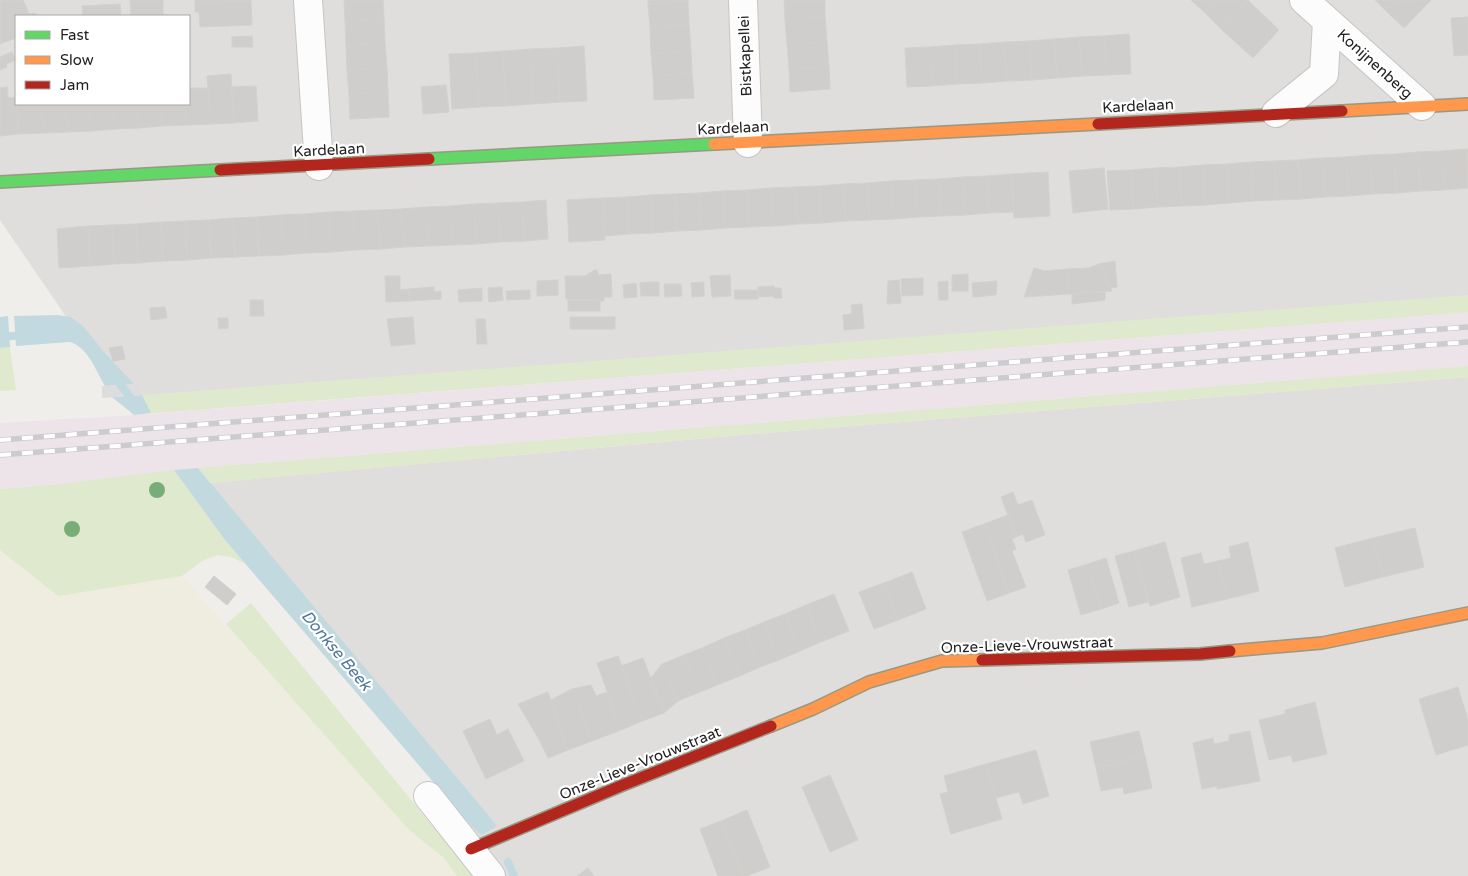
<svg xmlns="http://www.w3.org/2000/svg" width="1468" height="876" font-family="'Varela Round',sans-serif">
<style>
.residential{fill:#dfdedc;fill-rule:evenodd}
.industrial{fill:#ece4e9}
.farmland{fill:#eeede0}
.grass{fill:#dee9cd}
.water{fill:#c2dadf}
.pier{fill:#dedddd}
.lines{fill:none;stroke-linecap:round;stroke-linejoin:round}
.stream{stroke:#c2dadf;stroke-width:8}
.building{fill:#d0cecc;stroke:#d3d0cd}
.street-casing{stroke:#c6c5c3;stroke-width:30}
.fast-casing{stroke:#989884;stroke-width:14}
.slow-casing{stroke:#989884;stroke-width:14}
.jam-casing{stroke:#989884;stroke-width:14}
.street{stroke:#fdfcfc;stroke-width:28}
.fast{stroke:#63d668;stroke-width:11}
.slow{stroke:#ff974d;stroke-width:11}
.jam{stroke:#b3261e;stroke-width:11}
.rail-casing{stroke:#ccc;stroke-width:5.5}
.rail{stroke:#fff;stroke-width:4;stroke-dasharray:11;stroke-linecap:butt}
.tree{fill:#79ad78}
.labels{text-anchor:middle;stroke-width:4.5;stroke-linejoin:round;paint-order:stroke}
.street-label{font-size:15px;fill:#222;stroke:#fff}
.water-label{font-size:16px;font-style:italic;fill:#4f789a;stroke:#fff}
</style>
<rect width="100%" height="100%" fill="#f0eeeb"/>
<path class="residential" d="M0,0H1468V312L151,413L67,318L0,220ZM16,16H189V104H16Z
M1468,377V876H503L473,828L225,540L186,485L752,434Z"/>
<path class="industrial" d="M1468,312V366L198,468L60,484L0,489V423L134,415Z"/>
<path class="farmland" d="M0,550L58,596L182,576L409,830L443,857L457,876H0Z"/>
<path class="grass" d="M1468,295V312L151,413L142,395Z
M10,347L16,390L0,391V348Z
M1468,366V377L752,434L211,483L198,468Z
M174,470L225,540L246,564L231,557L218,555L202,561L182,576L58,596L0,550V489L60,484Z
M251,603L473,876H457L443,857L409,830L226,624Z"/>
<path class="water" d="M57,315L71,317L83,326L104,352L134,384L105,386C96,371 88,347 70,342L16,346L14,316Z
M8,316L10,347L0,348V317Z
M142,395L151,413L134,415L112,397Z
M198,468L489,816L497,826L482,835L473,828L225,540L174,470Z"/>
<path class="pier" d="M141,384L142,395L102,398V386Z"/>
<g class="lines">
<path class="stream" d="M0,337L25,335
M114,377L135,403
M508,862L514,876"/>
</g>
<path class="building" d="M3,0H23L29,14L34,13L40,16H16V38L0,44V1Z
M130,0H163V16H131Z
M195,0H251V1L195,3Z
M344,0H383L384,19L345,21Z
M648,0H688V1L648,4Z
M784,0H825V17L785,20Z
M1191,0H1217L1205,13Z
M1217,0H1248L1221,29L1205,13Z
M1248,0L1279,30L1253,58L1221,29Z
M1375,0H1397L1386,11Z
M1397,0H1431L1404,28L1386,11Z
M251,1L252,25L200,27L199,12H195V3Z
M688,1L689,25L650,27L648,4Z
M120,4L121,16H83L82,6Z
M825,17L827,42L787,44L785,20Z
M1468,17V55L1454,56L1451,18Z
M384,19L385,43L346,45L345,21Z
M689,25L691,51L651,54L650,27Z
M1129,34L1131,74L1107,75L1104,36Z
M252,36L253,47H232V37Z
M1104,36L1107,75L1082,76L1079,37Z
M1079,37L1082,76L1057,78L1054,39Z
M1054,39L1057,78L1032,80L1029,41Z
M1029,41L1032,80L1007,81L1004,42Z
M827,42L829,67L789,69L787,44Z
M1004,42L1007,81L982,83L980,44Z
M385,43L387,68L347,70L346,45Z
M980,44L982,83L957,84L955,45Z
M955,45L957,84L932,86L930,47Z
M584,46L587,101L560,102L557,48Z
M930,47L932,86L907,87L905,48Z
M557,48L560,102L533,104L530,49Z
M530,49L533,104L506,106L503,51Z
M503,51L506,106L479,107L476,53Z
M691,51L692,73L653,76L651,54Z
M12,52L16,60L6,64L7,67L0,70V57Z
M476,53L479,107L452,109L449,54Z
M829,67L830,89L790,92L789,69Z
M387,68L388,92L349,94L347,70Z
M692,73L694,98L654,100L653,76Z
M231,74L234,123L211,124L207,76Z
M446,85L449,112L423,114L421,87Z
M256,86L258,121L234,123L231,87Z
M7,87L8,98L16,97L19,134L0,136V88Z
M189,88H208L211,124L187,125L185,104H189Z
M388,92L389,117L350,119L349,94Z
M17,104H41L44,133L19,134Z
M41,104H65L68,132L44,133Z
M65,104H89L91,131L68,132Z
M89,104H113L115,129L91,131Z
M113,104H137L139,128L115,129Z
M137,104H161L163,126L139,128Z
M161,104H185L187,125L163,126Z
M1466,149H1468V187Z
M1466,149L1468,188L1444,190L1442,151Z
M1442,151L1444,190L1420,191L1418,152Z
M1418,152L1420,191L1396,193L1394,154Z
M1394,154L1396,193L1372,194L1370,155Z
M1370,155L1372,194L1348,196L1346,157Z
M1346,157L1348,196L1325,197L1322,158Z
M1322,158L1325,197L1301,199L1298,160Z
M1298,160L1301,199L1277,200L1274,161Z
M1274,161L1277,200L1253,201L1251,162Z
M1251,162L1253,201L1229,203L1227,164Z
M1227,164L1229,203L1205,205L1203,165Z
M1203,165L1205,205L1182,206L1179,167Z
M1179,167L1182,206L1158,207L1155,168Z
M1104,168L1108,209L1073,213L1069,171Z
M1155,168L1158,207L1134,209L1131,170Z
M1131,170L1134,209L1110,210L1107,171Z
M1048,172L1050,216L1014,218L1012,174Z
M1012,174L1014,212L989,213L987,176Z
M987,176L989,213L965,215L963,177Z
M963,177L965,215L941,216L939,179Z
M939,179L941,216L918,217L915,180Z
M915,180L918,217L894,219L891,181Z
M891,181L894,219L870,220L867,183Z
M867,183L870,220L846,221L843,184Z
M843,184L846,221L822,223L819,186Z
M819,186L822,223L798,224L795,187Z
M795,187L798,224L774,226L771,188Z
M771,188L774,226L749,227L747,190Z
M747,190L749,227L725,228L723,191Z
M723,191L725,228L701,230L699,193Z
M699,193L701,230L677,231L675,194Z
M675,194L677,231L653,233L651,195Z
M651,195L653,233L629,234L627,197Z
M627,197L629,234L605,236L603,198Z
M603,198L605,240L569,242L567,200Z
M546,200L548,239L524,241L522,202Z
M522,202L524,241L500,242L498,203Z
M498,203L500,242L476,244L474,204Z
M474,204L476,244L452,245L450,206Z
M450,206L452,245L428,246L426,207Z
M426,207L428,246L404,247L401,209Z
M401,209L404,247L380,249L377,210Z
M377,210L380,249L355,250L353,211Z
M353,211L355,250L331,252L329,212Z
M329,212L331,252L307,253L305,214Z
M305,214L307,253L283,255L281,215Z
M281,215L283,255L259,256L257,217Z
M257,217L259,256L235,257L233,218Z
M233,218L235,257L211,258L209,220Z
M209,220L211,258L187,260L185,221Z
M185,221L187,260L163,261L161,222Z
M161,222L163,261L138,263L136,224Z
M136,224L138,263L114,264L112,225Z
M112,225L114,264L90,266L88,226Z
M88,226L90,266L59,268L57,229Z
M1115,261L1117,287L1111,288L1099,264Z
M1099,264L1112,291L1069,294L1067,269L1089,268Z
M1034,268L1045,271L1067,269L1069,294L1024,297Z
M596,269L599,275L611,274L612,297H604V301L566,299L565,276H585Z
M968,274V291H952V275Z
M730,275L731,296L712,297L710,276Z
M385,276H400V290L409,289V301L386,302Z
M923,278V295L902,296L901,279Z
M558,280V295L537,296V281Z
M899,280L901,303L887,304L888,281Z
M948,281V300H939L938,282Z
M997,281L996,295L973,297L972,283Z
M650,282H659V296H641L640,283Z
M704,282V296L692,297L691,283Z
M636,283L637,297L624,298L623,285Z
M664,284H681L682,296L665,297Z
M774,286V288H781L782,298H774L773,296L758,297V287Z
M434,287V292L441,291V299L409,301V289Z
M502,287L503,300L489,302L488,288Z
M482,288V301L459,302L458,290Z
M530,290V299L507,300L506,291Z
M734,290H757L758,299H735Z
M1105,292V300L1072,304V293Z
M250,300H263L264,316H250Z
M568,300H600V311H568Z
M862,304L864,328L844,330L843,315L852,314L851,305Z
M165,307L167,318L151,320L150,308Z
M413,317L415,344L391,346L387,319Z
M570,317H615V329H570Z
M218,318H228V328L219,329Z
M476,319H485L487,344H477Z
M122,346L125,359L113,361L109,348Z
M1013,492L1018,505L1032,500L1045,535L1026,542L1023,534L1016,537L1001,497Z
M1008,515L1016,537L1012,539L1016,549L1012,551L1026,587L1009,593L984,524Z
M984,524L1009,593L987,601L962,532Z
M1415,528L1424,567L1383,577L1373,538Z
M1373,538L1383,577L1345,587L1335,548Z
M1165,542L1180,597L1150,606L1134,551Z
M1248,542L1259,591L1227,599L1218,561L1231,558L1229,547Z
M1134,551L1148,602L1129,607L1115,556Z
M1201,553L1204,564L1218,561L1227,599L1192,607L1181,558Z
M1106,558L1119,603L1101,609L1088,564Z
M1088,564L1101,609L1081,615L1068,570Z
M912,572L926,609L898,620L884,583Z
M214,576L236,594L227,605L205,587Z
M884,583L898,620L874,629L859,592Z
M834,594L849,631L821,642L806,605Z
M806,605L821,642L800,651L785,614Z
M785,614L800,651L779,660L764,622Z
M764,622L779,660L760,667L745,630Z
M745,630L760,667L740,676L724,638Z
M724,638L740,676L717,685L702,648Z
M702,648L717,685L700,692L684,655Z
M684,655L700,692L678,701L662,664Z
M618,656L642,721L621,730L597,663Z
M643,658L664,713L642,721L621,666Z
M662,664L678,701L664,713L651,678Z
M591,685L596,696L607,692L621,730L592,741L572,689Z
M1458,687L1468,720V745L1436,755L1419,699Z
M572,689L592,741L568,750L551,700Z
M548,692L568,750L548,758L540,741L518,704Z
M1315,702L1327,754L1293,762L1291,755L1269,760L1259,720L1285,714V710Z
M490,719L497,735L508,729L524,761L486,779L463,731Z
M1139,731L1145,756L1096,768L1090,742Z
M1250,731L1260,781L1217,789V786L1202,789L1193,743L1213,738L1214,744L1229,741V735Z
M1036,750L1049,796L1023,804L1019,792L996,798L986,764Z
M1145,756L1152,788L1124,794L1123,787L1101,791L1096,768Z
M986,764L1002,819L951,834L940,794L948,792L944,776Z
M830,775L858,840L830,852L802,787Z
M747,810L770,867L747,876H743L721,821Z
M721,821L743,876H718L700,829Z
M588,868L594,876H577Z"/>
<g class="lines">
<g class="street-casing">
<path id="street" d="M308,0L319,166
M743,0L748,143
M1304,0L1422,106
M1276,113L1324,74L1327,21
M428,796L491,876"/>
</g>
<g class="fast-casing">
<path id="fast" d="M429,159L714,144
M0,182L220,170"/>
</g>
<g class="slow-casing">
<path id="slow" d="M1342,111L1468,104
M714,144L1098,124
M1230,651L1322,643L1468,613
M771,726L813,709L869,682L942,661L982,660"/>
</g>
<g class="jam-casing">
<path id="jam" d="M1098,124L1342,111
M220,170L429,159
M982,660L1200,654L1230,651
M471,849L623,785L771,726"/>
</g>
<use href="#street" class="street"/>
<use href="#fast" class="fast"/>
<use href="#slow" class="slow"/>
<use href="#jam" class="jam"/>
<g class="rail-casing">
<path id="rail" d="M0,440L1468,327
M0,455L1468,342"/>
</g>
<use href="#rail" class="rail"/>
</g>
<g class="tree">
<circle cx="157" cy="490" r="8"/>
<circle cx="72" cy="529" r="8"/>
</g>
<g class="labels">
<g class="street-label">
<text transform="translate(745 56) rotate(-92)" y="5">Bistkapellei</text>
<text transform="translate(1375 64) rotate(42)" y="5">Konijnenberg</text>
<text transform="translate(1138 106) rotate(-3)" y="5">Kardelaan</text>
<text transform="translate(733 128) rotate(-3)" y="5">Kardelaan</text>
<text transform="translate(329 150) rotate(-3)" y="5">Kardelaan</text>
<text transform="translate(1027 645) rotate(-2)" y="5">Onze-Lieve-Vrouwstraat</text>
<text transform="translate(640 763) rotate(-22)" y="5">Onze-Lieve-Vrouwstraat</text>
</g>
<g class="water-label">
<text transform="translate(337 650) rotate(50)" y="6">Donkse Beek</text>
</g>
</g>
<rect x="15" y="15" width="175" height="90" fill="#ffffff" stroke="#a7a7a7"/>
<rect x="25" y="31" width="25" height="8" fill="#63d668" stroke="#a7a7a7"/>
<text x="60" y="40" font-size="15" fill="#222222">Fast</text>
<rect x="25" y="56" width="25" height="8" fill="#ff974d" stroke="#a7a7a7"/>
<text x="60" y="65" font-size="15" fill="#222222">Slow</text>
<rect x="25" y="81" width="25" height="8" fill="#b3261e" stroke="#a7a7a7"/>
<text x="60" y="90" font-size="15" fill="#222222">Jam</text>
</svg>
